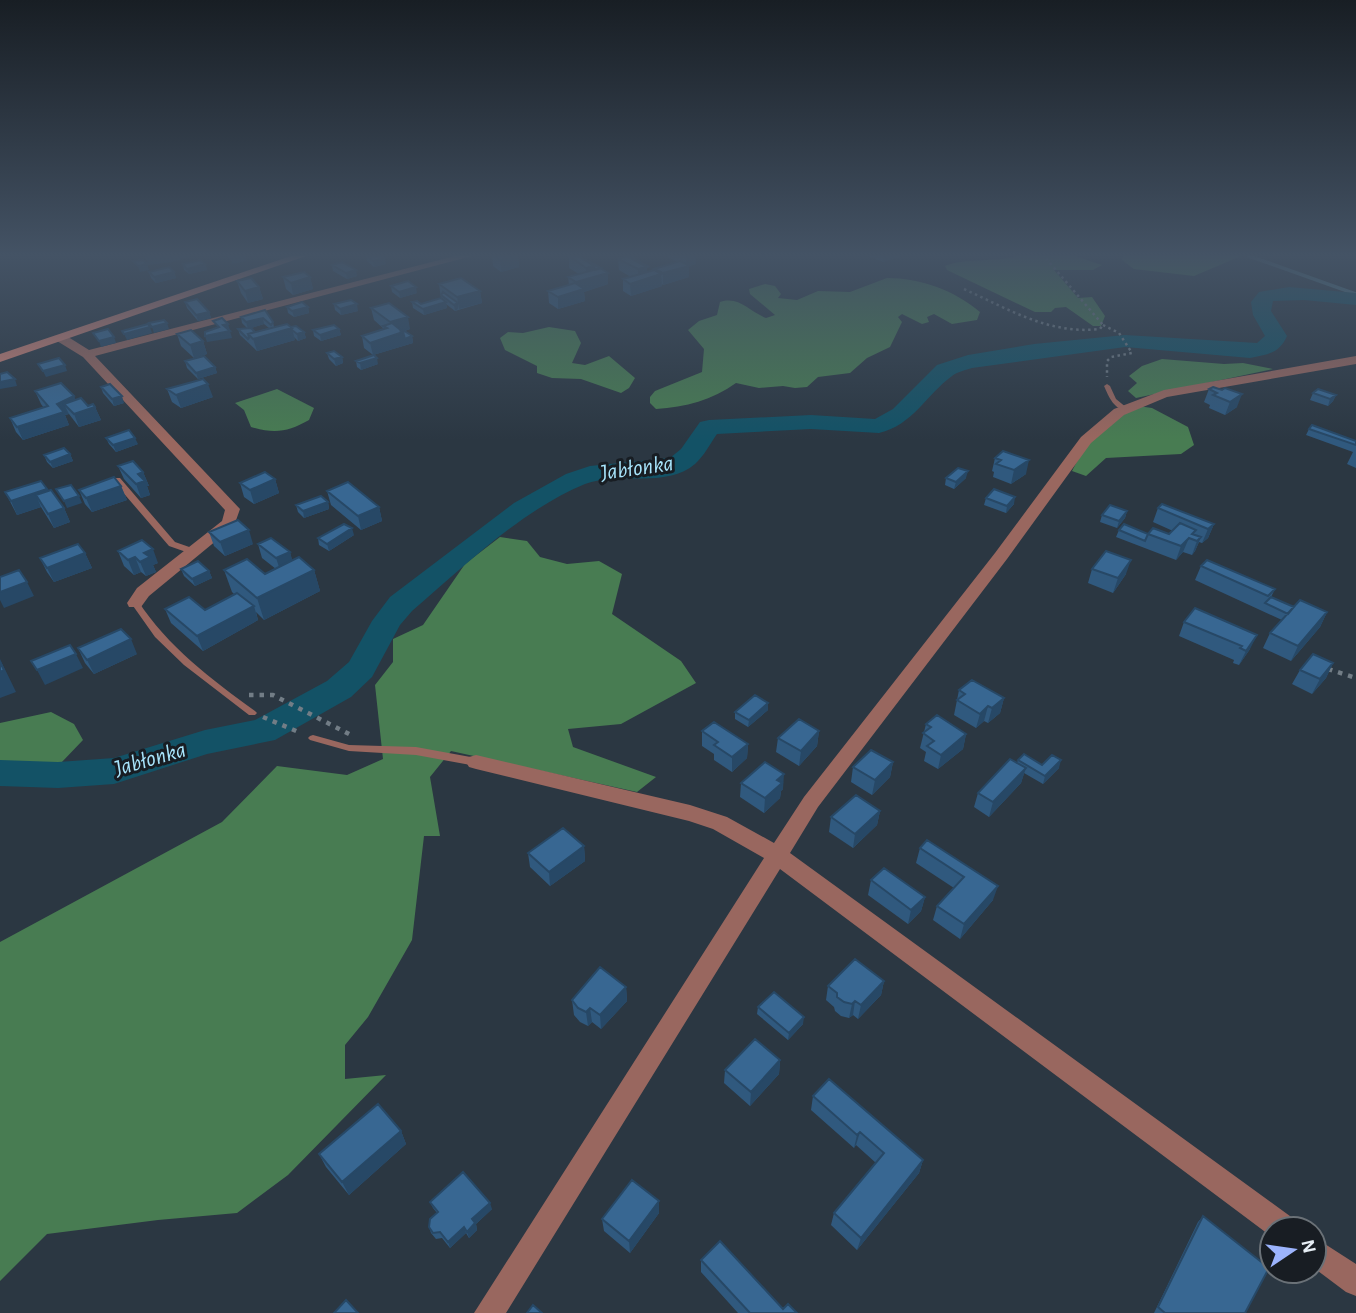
<svg xmlns="http://www.w3.org/2000/svg" width="1356" height="1313" font-family="'Alegreya Sans',sans-serif">
<style>
.forest{fill:#487c52}
.lines{fill:none;stroke-linecap:round;stroke-linejoin:round}
.stream{stroke:#528191;stroke-width:3.5}
.river{fill:#135266;fill-rule:evenodd}
.path-far1{stroke:#727d86;stroke-width:2.5;stroke-dasharray:2.5 3.5;stroke-linecap:butt}
.path{stroke:#727d86;stroke-width:4.5;stroke-dasharray:4.5 6;stroke-linecap:butt}
.service{fill:#99675f;fill-rule:evenodd}
.minor{fill:#99675f;fill-rule:evenodd}
.secondary{fill:#d08275;fill-rule:evenodd}
.wall{fill:#30597e;fill-rule:evenodd}
.shaded-wall{fill:#274866}
.building{fill:#386792;stroke:#274866;stroke-width:2}
.labels{text-anchor:middle;stroke-width:6;stroke-linejoin:round;paint-order:stroke}
.water-label{font-size:23px;font-style:italic;fill:#a8e5fc;stroke:#181d23}
</style>
<rect width="100%" height="100%" fill="#2b3742"/>
<path class="forest" d="M1018,256H1075L1102,265L1093,270H1054L1078,298L1092,297L1105,316L1101,326H1093L1066,307L1055,308L1051,312H1035L947,270L945,266C968,257 994,263 1018,256Z
M1123,256H1241L1194,276L1134,269L1122,260Z
M887,278C920,278 954,290 980,312L977,320L952,324L934,314L927,317L929,322L922,324L902,314L898,317L902,322L890,347L867,358L850,373L818,377L807,387L795,388L783,386L759,388L736,383C712,400 686,407 656,409L650,403V397L655,391L702,372L704,349L688,330L699,321L717,315L720,302C740,296 748,311 766,318L775,315L750,294L749,289L765,284L775,286L781,294L778,298L797,300L818,291L850,292Z
M549,327L575,331L581,343L572,363L585,365L609,356L635,378L629,388L621,393L581,379L552,378L537,373V366L505,350L500,338L508,332L523,333Z
M1162,359L1224,364L1243,363L1273,369L1136,398L1128,391L1137,383L1129,376L1142,366Z
M277,389L314,408L309,420C288,432 275,434 251,427L244,410L235,403Z
M1138,406L1152,408L1188,427L1194,445L1181,454L1106,458L1086,476L1072,471C1091,435 1103,427 1138,406Z
M500,537L527,541L540,557L567,564L599,561L622,574L612,614L681,661L696,683L621,724L568,729L573,747L656,777L637,792L451,751L430,777L440,836H424L412,940L368,1017L345,1045V1079L386,1075L288,1175L237,1213L158,1220L47,1234L0,1281V942L222,822L277,766L347,775L383,759L375,685L393,662V639L423,625L465,564Z
M51,712L74,724L83,740L60,764L19,763L0,768V723Z"/>
<g class="lines">
<path class="stream" d="M1249,256L1356,294"/>
<path class="river" d="M1289,287L1356,293V305L1304,300L1273,301L1271,311L1287,336C1280,353 1267,355 1250,358L1125,347L972,368C966,370 957,372 952,376C926,395 913,425 879,433L811,429L717,434C710,444 704,456 695,464C666,489 619,471 585,484C520,511 465,566 412,611L400,625L372,677L351,697L275,740L207,754L114,784L58,788L0,786V760L58,762L114,758L205,730L255,720L327,681L349,662L372,621L390,597L514,503L566,474L590,466L670,458L681,449L700,422L709,420L811,415L875,419L893,409L937,365L968,355L1034,344L1125,335L1257,343L1265,336L1253,315L1251,302L1259,292Z"/>
<path class="path-far1" d="M964,289C1008,309 1050,335 1100,329L1103,325L1044,256
M1103,325L1119,333L1132,353L1111,357L1107,361V377"/>
<path class="path" d="M1328,669L1356,678
M249,695H273L353,736
M263,717L301,733"/>
<path class="service" d="M1107,384L1110,386L1116,399L1127,408V410C1114,410 1109,397 1104,386Z
M114,478H120L175,542L195,549L196,551L195,553H189L169,546L114,482Z
M135,600L138,601C168,647 211,679 255,711L257,713L255,715H249L184,665L155,637L131,603Z
M313,735L349,745L416,747L476,758L479,759L481,762L479,765L476,766L416,755L349,751L310,740L308,738L310,736Z"/>
<path class="minor" d="M455,256H472L95,356L240,509L234,526L149,596L141,607H129L127,603L137,588L222,521L225,510L83,357L57,341V335H65L89,350Z
M1356,356V364L1167,397L1124,415L1091,443L1007,559L818,807L790,853L1294,1219L1298,1229H1272V1237L780,869L506,1313H474L764,858L713,829L689,821L476,769L469,767L466,762L469,757L476,755L690,805L727,817L774,843L804,797L995,553L1081,437L1114,409L1164,390Z
M1314,1237L1356,1264V1296L1346,1292L1314,1268Z"/>
<path class="secondary" d="M291,256H306L0,362V354Z"/>
</g>
<path class="wall" d="M366,256L386,264L374,267L367,261Z
M492,256H518L519,267L501,272L493,266Z
M569,256H570L608,284L584,292L585,301L558,309L549,303L548,291L569,285L568,277L579,274L569,268Z
M666,256H696V264L689,266V277L663,285L662,284V286L631,296L623,291V279L631,277L619,270L618,259L647,266V272L654,270V269L677,262Z
M869,256H901L883,262Z
M183,264H205L207,270L189,274L184,270Z
M332,265L357,276L347,279L333,271Z
M149,272H174L176,278L156,283L151,278Z
M283,277H310L313,289L293,295L286,289Z
M237,281L259,287L263,299L248,303L241,293Z
M439,284L480,291L482,303L455,311L446,304L447,308L424,315L413,308L412,302L421,304L441,299Z
M391,286L417,293L400,298L392,292Z
M185,302L209,312L211,318L198,321L187,308Z
M334,304L358,311L341,315L335,310Z
M287,307H308L309,313L294,317L288,313Z
M371,308L410,329L405,331L412,336L413,343L373,355L364,348L362,336L384,329L374,320Z
M265,310L273,322L274,327H291L304,332L306,338L298,341L294,337L295,340L257,351L240,335L238,329L247,328L242,323L241,317ZM264,324L269,328L255,332L251,328Z
M339,329L341,335L321,341L314,336L313,330Z
M177,334L203,341L207,354L194,358L181,346Z
M327,353L342,357L343,363L336,366L329,359Z
M185,361L215,367L217,373L198,379L187,368Z
M356,361L378,364L361,370L357,367Z
M101,387L124,403L114,406L103,393Z
M1213,387L1237,407L1225,415L1209,408L1210,405L1204,402L1209,389Z
M167,389L213,397L181,408L172,402Z
M35,391L74,396L75,400L88,406L95,407L101,420L79,427L69,414L65,415L69,425L23,440L16,432L10,418L44,408L41,404Z
M1313,393L1336,395L1333,401L1328,406L1310,400Z
M1309,429L1356,441V468L1347,464L1353,452L1306,435Z
M106,438L138,444L116,452L109,444Z
M1003,451L1026,474L1011,484L993,477L994,472L992,471L995,458Z
M70,454L73,461L53,468L47,462L44,455Z
M118,466L143,472L149,486H147L150,495L141,498L124,479Z
M946,478H966L954,489L945,485Z
M275,479L279,493L254,504L244,497L240,483Z
M121,486L127,500L92,512L85,504L79,490Z
M48,491L64,508L70,522L54,528L41,507L17,515L5,492Z
M327,491L379,507L382,521L361,530L331,505Z
M986,498L1014,504L1006,513L984,505Z
M328,502L329,509L304,518L298,512L296,505Z
M1158,508L1214,524L1208,538L1202,543L1199,542L1195,551L1192,555L1183,552L1176,560L1116,537L1119,530L1148,534H1169L1173,531L1153,522Z
M1127,511L1125,518L1117,528L1100,522L1102,515Z
M209,532L253,544L225,556L214,546Z
M354,535L329,551L319,545L318,538Z
M258,544L290,552L292,561L314,570L320,591L264,620L256,612L258,620L203,651L171,623L165,609L205,610L234,594L232,592L224,570L265,574L276,569L262,558Z
M118,551L158,563L153,565L156,572L146,576L141,572L134,575L124,566Z
M85,553L92,568L54,582L47,572L40,558Z
M1201,566L1275,589L1271,597L1294,607L1327,612L1320,627L1291,661L1263,648L1270,633L1282,620L1195,580Z
M181,569L209,571L212,578L195,586L184,576Z
M1092,569L1126,574L1113,593L1088,583Z
M1184,622L1250,649L1239,665L1233,663L1234,660L1179,636Z
M78,648L137,654L94,674L85,663Z
M1333,663L1326,678L1312,694L1292,684L1300,670Z
M959,690L1004,698L1000,713L988,723L984,721L976,728L954,715Z
M768,710L748,727L735,719V712Z
M926,724L966,734L963,749L938,769L924,761L926,752L920,748Z
M702,731L748,744L747,758L732,772L714,760V754L702,746Z
M819,731L817,746L799,766L776,752L778,738Z
M1018,760L1059,768L1043,784L1024,773L1021,783L989,817L974,807L978,793L1017,763Z
M893,762L890,777L872,795L851,782L853,767Z
M741,783L783,789L781,791L780,798L764,813L740,797Z
M880,811L877,825L853,848L829,832L831,817Z
M927,840L993,900L960,939L933,920L937,906L954,888L916,863L920,848Z
M584,846L585,861L550,886L530,867L528,853Z
M871,880L925,897L921,911L908,924L868,895Z
M884,981L881,995L858,1019L853,1015L849,1018L841,1016L835,1011L834,1007L826,1000L828,986Z
M626,987L627,1001L601,1029L592,1022L588,1026L580,1022L574,1015L572,1000Z
M758,1007L803,1024L788,1040L757,1014Z
M780,1060L779,1074L750,1106L724,1083L725,1070Z
M813,1096L923,1160L919,1173L857,1250L831,1225L834,1213L876,1163L856,1145L854,1148L811,1110Z
M401,1131L406,1144L349,1195L326,1167L319,1154Z
M659,1201V1213L630,1253L604,1231L602,1219Z
M430,1202L492,1209L476,1224L477,1230L469,1238L466,1233L450,1248L442,1238L436,1239L431,1233L429,1227L437,1213L433,1208Z
M1203,1216L1245,1313H1154L1198,1222Z
M701,1260L783,1309L797,1313H738L701,1272Z"/>
<path class="shaded-wall" d="M145,256H192L172,262L148,265Z
M241,256H245L246,261L232,264L231,258Z
M515,256H518L519,267L501,272L500,260Z
M686,256H696V264L689,266V277L663,285V273L686,266Z
M883,256H901L883,262Z
M385,258L386,264L374,267L373,261Z
M147,264L149,270L140,272L138,266Z
M205,264L207,270L189,274L187,269Z
M594,266L608,273V284L584,292L585,301L558,309V297L576,291V282L586,279V268Z
M647,266V278L638,281V269Z
M356,270L357,276L347,279L346,273Z
M174,272L176,278L156,283L154,277Z
M661,274L662,286L631,296L630,284Z
M310,277L313,289L293,295L291,283Z
M259,287L263,299L248,303L245,291Z
M416,287L417,293L400,298L399,292Z
M480,291L482,303L459,309L457,297Z
M446,302L447,308L424,315L423,309Z
M458,303V309L455,311L454,305Z
M357,304L358,311L341,315L340,309Z
M308,307L309,313L294,317L292,311Z
M209,312L211,318L198,321L196,315Z
M408,317L410,329L392,335L390,322Z
M263,318L264,324L248,329L246,322Z
M167,323L169,329L154,333L152,327Z
M228,324L230,330L225,331L223,325Z
M150,327L152,333L127,340L124,334Z
M292,328L295,340L257,351L253,339Z
M339,329L341,335L321,341L320,335Z
M230,331L232,338L207,342L205,336Z
M304,332L306,338L298,341L297,334Z
M403,332L412,336L413,343L373,355L370,343Z
M114,337L116,343L101,347L99,341Z
M203,341L207,354L194,358L190,345Z
M342,357L343,363L336,366L334,359Z
M377,358L378,364L361,370L360,363Z
M65,365L67,371L46,377L43,371Z
M215,367L217,373L198,379L196,373Z
M15,379L17,386L0,389V382Z
M208,384L213,397L181,408L176,395Z
M1242,394L1237,407L1225,415L1230,402Z
M1336,395L1333,401L1328,406L1330,399Z
M74,396L79,409L64,404L69,414L65,415L69,425L23,440L17,427L57,404Z
M122,396L124,403L114,406L112,399Z
M95,407L101,420L79,427L74,414Z
M135,438L138,444L116,452L113,445Z
M70,454L73,461L53,468L50,462Z
M1029,460L1026,474L1011,484L1014,470Z
M968,471L966,478L954,489L956,482Z
M143,472L149,486H147L150,495L141,498L136,484L138,474Z
M275,479L279,493L254,504L250,490Z
M121,486L127,500L92,512L86,498Z
M47,489L53,503L36,495L41,507L17,515L11,501Z
M79,496L82,503L67,508L64,501Z
M1015,497L1014,504L1006,513L1007,506Z
M328,502L329,509L304,518L303,511Z
M379,507L382,521L361,530L358,516Z
M64,508L70,522L54,528L48,514Z
M1127,511L1125,518L1117,528L1119,521Z
M1214,524L1208,538L1202,543L1208,529Z
M352,528L354,535L329,551L327,544Z
M249,530L253,544L225,556L220,542Z
M1201,537L1195,551L1192,555L1197,541Z
M1189,538L1183,552L1176,560L1181,546Z
M153,549L158,563L153,565L156,572L146,576L140,562L144,553Z
M290,552L294,566L281,573L276,558Z
M85,553L92,568L54,582L47,568Z
M135,557L141,572L134,575L128,560Z
M1131,560L1126,574L1113,593L1118,578Z
M314,570L320,591L264,620L257,598Z
M209,571L212,578L195,586L192,579Z
M27,582L34,596L4,608L0,600V592Z
M254,606L258,620L203,651L197,636Z
M1327,612L1320,627L1291,661L1298,646Z
M1257,635L1250,649L1239,665L1246,651Z
M131,639L137,654L94,674L87,660Z
M76,654L83,668L45,685L37,670Z
M0,659L16,692L0,698Z
M1333,663L1326,678L1312,694L1320,679Z
M1004,698L1000,713L988,723L992,708Z
M768,703V710L748,727L749,720Z
M988,706L984,721L976,728L980,714Z
M819,731L817,746L799,766L801,751Z
M966,734L963,749L938,769L941,755Z
M748,744L747,758L732,772V757Z
M1061,760L1059,768L1043,784L1045,776Z
M893,762L890,777L872,795L875,780Z
M1026,768L1021,783L989,817L993,802Z
M784,774L783,789L781,791L780,798L764,813L765,798L777,780Z
M880,811L877,825L853,848L855,834Z
M584,846L585,861L550,886L549,872Z
M998,886L993,900L960,939L964,924Z
M925,897L921,911L908,924L911,910Z
M884,981L881,995L858,1019L861,1005Z
M626,987L627,1001L601,1029L600,1015Z
M855,1001L853,1015L849,1018L852,1004Z
M590,1008L592,1022L588,1026L586,1012Z
M804,1017L803,1024L788,1040L789,1033Z
M780,1060L779,1074L750,1106L751,1092Z
M401,1131L406,1144L349,1195L342,1182Z
M860,1132L856,1145L854,1148L857,1135Z
M923,1160L919,1173L857,1250L861,1238Z
M659,1201V1213L630,1253L629,1241Z
M490,1203L492,1209L476,1224L477,1230L469,1238L467,1232L472,1219Z
M464,1227L466,1233L450,1248L448,1242Z"/>
<path class="building" d="M228,256H241L231,258Z
M366,256H382L385,258L373,261Z
M494,256H515L500,260Z
M569,256H578L594,266L586,268Z
M627,256L647,267L638,269L618,259Z
M629,257H631L647,266H646Z
M143,260L147,264L138,266L133,261Z
M200,260L205,264L187,269L183,264Z
M585,260H586L601,268L595,270L594,266Z
M680,261L689,266L663,273L654,269Z
M342,262L356,270L346,273L332,265Z
M169,267L174,272L154,277L149,272Z
M600,268L608,273L576,282L568,277Z
M654,270L661,274L630,284L623,279Z
M304,272L310,277L291,283L283,277Z
M251,278L259,287L245,291L237,281Z
M461,278L480,291L457,297L439,284Z
M408,281L416,287L399,292L391,286Z
M575,283L584,289L558,297L548,291Z
M443,292L458,303L454,305L441,295Z
M441,298L446,302L423,309L412,302L417,301L421,304Z
M197,299L209,312L196,315L185,302Z
M351,300L357,304L340,309L334,304Z
M302,302L308,307L292,311L287,307Z
M389,303L408,317L390,322L371,308Z
M265,310L273,322L271,325L263,318L246,322L241,317Z
M222,318L228,324L223,325L230,331L205,336V332L219,327L213,321Z
M164,320L167,323L152,327L149,323Z
M392,323L403,332L370,343L362,336L387,328L383,326Z
M148,324L150,327L124,334L122,331Z
M287,324L292,328L253,339L248,334Z
M334,325L339,329L320,335L313,330Z
M296,326L304,332L297,334L292,330L291,327Z
M251,328L255,332L248,334L249,338L248,339L238,329Z
M108,329L114,337L99,341L93,333Z
M191,330L203,341L190,345L177,334Z
M403,330L412,336L405,339L403,332L401,331Z
M334,351L342,357L334,359L327,353Z
M374,355L377,358L360,363L356,361Z
M204,356L215,367L196,373L185,361Z
M59,358L65,365L43,371L38,364Z
M7,372L15,379L0,382V374Z
M203,379L208,384L176,395L167,389Z
M61,383L74,396L57,404L64,412L17,427L10,418L48,406L35,391Z
M110,384L122,396L112,399L101,387Z
M1213,387L1222,390L1225,388L1242,394L1230,402L1213,395L1217,393L1209,389Z
M1318,389L1336,395L1330,399L1313,393Z
M81,398L88,406L93,404L95,407L74,414L64,404Z
M1312,425L1356,441V445L1309,429Z
M129,430L135,438L113,445L106,438Z
M64,448L70,454L50,462L44,455Z
M1003,451L1029,460L1014,470L996,464L1001,460L995,458Z
M133,461L143,472L138,474L145,481L136,484L118,466Z
M958,468L968,471L956,482L946,478Z
M265,472L275,479L250,490L240,483Z
M114,477L121,486L86,498L79,490Z
M41,481L47,489L11,501L5,492Z
M348,482L379,507L358,516L327,491Z
M71,485L79,496L64,501L56,489Z
M994,489L1015,497L1007,506L986,498Z
M51,490L64,508L48,514L36,495Z
M321,496L328,502L303,511L296,505Z
M1162,504L1214,524L1208,529L1158,508Z
M1110,505L1127,511L1119,521L1102,515Z
M238,520L249,530L220,542L209,532Z
M1180,523L1196,530L1192,534L1201,537L1197,541L1189,538L1181,546L1148,534L1153,528L1169,534Z
M344,524L352,528L327,544L318,538Z
M1124,524L1148,534L1145,541L1119,530Z
M271,538L290,552L276,558L258,544Z
M142,540L153,549L144,553L150,557L140,562L135,557L128,560L118,551Z
M78,544L85,553L47,568L40,558Z
M1106,551L1131,560L1118,578L1092,569Z
M299,557L314,570L257,598L224,570L247,559L265,574Z
M1207,560L1275,589L1268,596L1201,566Z
M198,561L209,571L192,579L181,569Z
M19,570L27,582L0,592V577Z
M237,593L254,606L197,636L165,609L189,597L205,610Z
M1271,597L1294,607L1288,614L1265,603Z
M1300,600L1327,612L1298,646L1270,633Z
M1195,608L1257,635L1246,651L1240,648L1242,646L1184,622Z
M121,629L131,639L87,660L78,648Z
M70,645L76,654L37,670L31,661Z
M1313,654L1333,663L1320,679L1300,670Z
M0,662L4,670L0,672Z
M972,680L1004,698L992,708L988,706L980,714L957,700L965,694L959,690Z
M755,695L768,703L749,720L735,712Z
M937,715L966,734L941,755L927,746L934,741L923,733L931,727L926,724Z
M799,719L819,731L801,751L778,738Z
M714,722L748,744L732,757L714,745L718,742L702,731Z
M871,750L893,762L875,780L853,767Z
M1024,754L1042,765L1052,755L1061,760L1045,776L1018,760Z
M1010,759L1026,768L993,802L978,793Z
M765,762L784,774L777,780L782,783L765,798L741,783Z
M856,795L880,811L855,834L831,817Z
M563,828L584,846L549,872L528,853Z
M927,840L998,886L964,924L937,906L964,877L920,848Z
M884,868L925,897L911,910L871,880Z
M855,959L884,981L861,1005L855,1001L852,1004L844,1002L837,997V993L828,986Z
M600,967L626,987L600,1015L590,1008L586,1012L578,1008L572,1000Z
M774,992L804,1017L789,1033L758,1007Z
M755,1039L780,1060L751,1092L725,1070Z
M829,1079L923,1160L861,1238L834,1213L884,1153L860,1132L857,1135L813,1096Z
M378,1104L401,1131L342,1182L319,1154Z
M463,1172L490,1203L472,1219L475,1223L467,1232L464,1227L448,1242L440,1232L433,1233L429,1227L430,1219L438,1212L430,1202Z
M632,1180L659,1201L629,1241L602,1219Z
M1203,1216L1269,1268L1245,1313H1165L1158,1307Z
M720,1241L783,1309L788,1304L797,1313H750L701,1260Z
M346,1300L358,1313H334Z
M533,1305L542,1313H527Z"/>
<linearGradient id="sky" x2="0" y2="1"><stop stop-color="#181e24"/><stop offset="0.58" stop-color="#445365"/><stop offset="1" stop-color="#445365" stop-opacity="0"/></linearGradient>
<rect width="1356" height="440" fill="url(#sky)"/>
<g class="labels">
<g class="water-label">
<text transform="translate(637 467) rotate(-8)" y="8">Jabłonka</text>
<text transform="translate(150 758) rotate(-16)" y="8">Jabłonka</text>
</g>
</g>
<g transform="translate(1293 1250) rotate(77)"><circle r="33" fill="#181d23" stroke="#6a7177" stroke-width="2"/>
<path d="M0-5L12 26L0 18L-12 26Z" fill="#9cb4fd"/>
<text y="-10" font-size="19" font-weight="bold" text-anchor="middle" fill="#e6eef5">N</text>
</g>
</svg>
